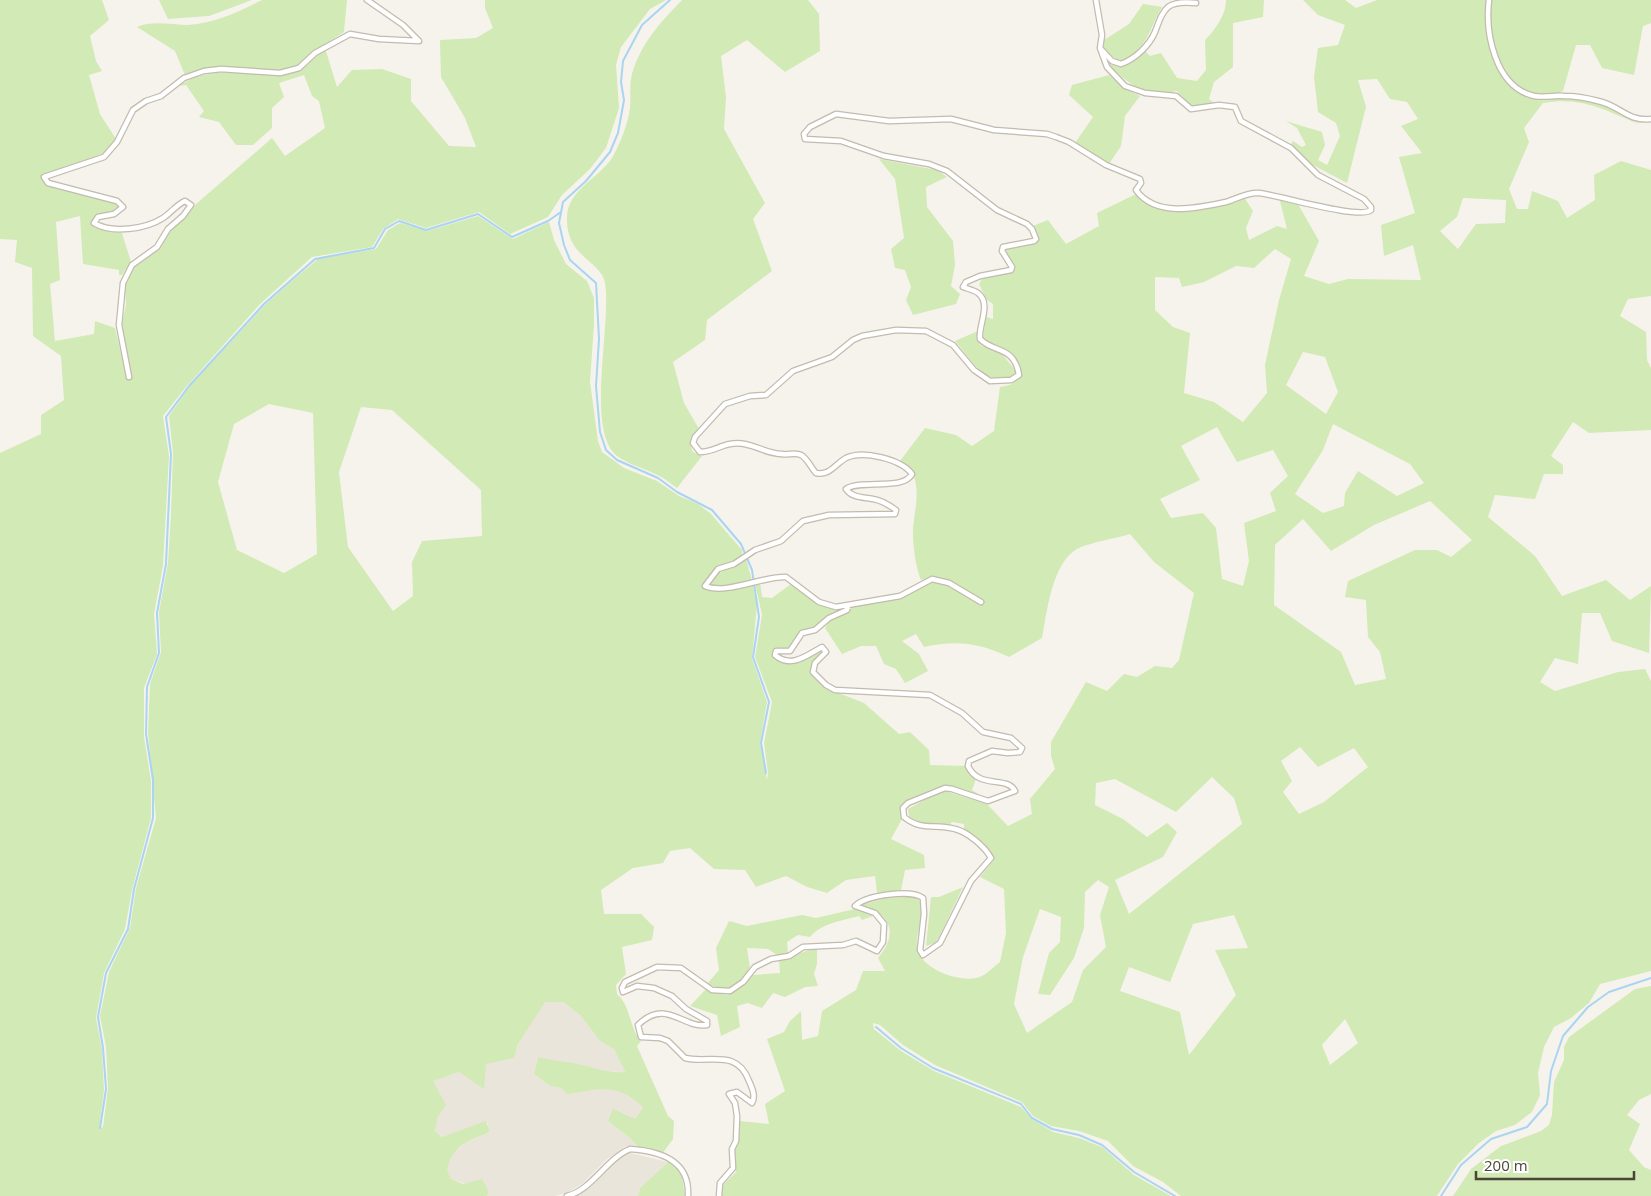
<svg xmlns="http://www.w3.org/2000/svg" width="1651" height="1196" font-family="'Open Sans',sans-serif">
<style>
.residential{fill:#eae5da}
.green{fill:#d2eab5;fill-rule:evenodd}
.lines{fill:none;stroke-linecap:round;stroke-linejoin:round}
.stream{stroke:#a9d4f2;stroke-width:2}
.street-casing{stroke:#c2bbae;stroke-width:7}
.street{stroke:#fff;stroke-width:4.5}
</style>
<rect width="100%" height="100%" fill="#f6f3ec"/>
<path class="residential" d="M544,1002H563L581,1016L600,1041L614,1049L625,1072L598,1071L577,1064L559,1063L538,1057L534,1074L550,1086L581,1092L611,1088L624,1093L643,1106L635,1119L608,1121L631,1139L638,1147L626,1146L607,1159L583,1183L567,1193L555,1196H487L489,1192L451,1179L446,1170L450,1155L465,1143L490,1132L487,1122L442,1137L435,1131L438,1116L432,1081L486,1063L514,1058L518,1044Z
M626,1152L668,1162L640,1188L638,1196H573L583,1191Z"/>
<path class="green" d="M0,0H102L109,20L90,36L96,61L102,71L89,75L100,114L116,139L102,154L42,176L47,185L117,203L120,207L113,212L96,216L93,224L102,230L122,233L131,262L122,275H119V270L83,264L80,216L56,222L60,280L50,284L55,341L94,334L95,321L115,328L127,380L132,377L122,324L126,305L125,284L133,265L158,248L170,230L195,205L272,138L285,156L325,128L319,101L312,96L304,75L279,83L284,97L272,108V128L253,145H236L219,122L199,117L204,111L186,85L179,86C221,57 275,87 303,68C311,63 317,54 325,48L337,87L352,70L382,69L411,79V101L449,146L476,147L465,118L441,77L440,40L476,38L493,28L485,8V0H666L650,9L621,47L616,65L619,108L606,148L590,169L562,195L548,217L510,234L479,212L426,228L398,219L383,229L372,247L312,257L260,304L186,387L163,416L169,456L163,566L154,614L157,654L144,688V737L151,781V818L132,890L125,929L104,973L96,1018L102,1050L104,1090L99,1129L103,1127L108,1088L106,1047L100,1016L109,972L130,928L136,888L156,818L148,733L150,684L161,652L159,612L168,563L171,514L173,453L169,416L191,384L266,304L293,280L318,259L376,249L388,230L400,223L427,231L478,216L513,239L549,222L554,240L566,264L587,281L594,298V324L590,382L598,441L602,452L624,468L657,481L679,496L698,504L711,514L742,550V556C727,565 708,568 704,588L729,589L753,586L757,605L752,658L767,702L760,743L767,780L768,773L764,743L772,702L755,657L762,615L755,583L760,582L762,597L772,598L791,584L822,606L845,607V610L816,627L804,629L789,649L775,650V657C793,667 805,659 821,649L824,650L812,670L836,692L864,703L899,734L910,732L929,750L930,765L966,766L976,779L972,790L981,796L979,799L950,787L912,801H906L901,809L902,819L891,839L924,855L925,868L905,870L901,890L877,893L875,876L846,880L827,893L807,887L786,876L756,887L745,870L714,869L690,848L670,851L663,863L633,868L601,890L604,914H641L654,927L652,940L622,947L626,974L616,985L617,994C631,1006 629,1028 641,1041L637,1046L668,1116L674,1121L673,1139L662,1154L638,1147L631,1139L608,1121L613,1109L635,1119L643,1107C614,1081 602,1090 567,1094L561,1088L550,1086L534,1074L538,1057C552,1061 564,1061 578,1064C596,1068 606,1073 625,1072L614,1049L600,1041L581,1016L563,1002H545L518,1044L514,1058L486,1064L484,1089L459,1072L433,1081L446,1105L438,1116L435,1131L442,1137L486,1121L490,1132C467,1142 453,1144 447,1170L451,1179L463,1184L482,1179L489,1192L487,1196H0V453L41,434V415L64,400L61,356L33,336L32,268L15,262L17,240L0,239ZM269,404L313,413L317,554L284,573L237,550L218,482L234,424ZM361,407L392,410L481,490L482,536L422,541L412,562L413,596L393,611L348,547L339,472Z
M159,0H252L209,16L168,19Z
M262,0H347L344,32L311,53L298,66L280,72L221,67L185,75L175,51L137,27C152,20 172,25 188,25C216,23 238,12 262,0Z
M682,0H808L819,14L820,51L785,72L747,40L721,56L726,97L724,129L765,203L753,219L772,271L707,320L705,340L673,362L684,403L699,429C692,437 688,442 693,452L702,456L677,488C670,483 663,477 655,474C643,468 628,464 617,456C585,431 612,323 605,283C601,260 565,258 567,216C569,189 598,179 612,158C620,144 628,124 630,108C631,97 629,85 632,74C641,43 660,23 682,0Z
M1226,0H1264L1263,17L1233,23V67L1214,82L1209,99L1214,103L1195,106L1189,105L1177,91C1146,98 1128,85 1108,63C1127,68 1132,65 1144,50L1150,56L1161,53L1177,78L1197,81L1206,70L1205,40C1215,30 1226,15 1226,0Z
M1303,0H1345L1356,8L1377,0H1488C1482,40 1495,93 1541,100C1549,101 1557,98 1564,98C1575,98 1588,100 1598,102C1612,106 1626,117 1639,124C1604,110 1582,96 1543,103L1524,128L1529,142L1509,189L1517,209H1528L1532,191L1558,201L1567,218L1595,200L1594,175L1621,161L1651,170V296L1628,299L1620,316L1646,332L1647,360L1651,368V430L1589,433L1573,422L1551,456L1563,465V474H1544L1535,499L1495,495L1488,517L1535,556L1562,596L1606,580L1630,600L1651,586L1649,653L1612,641L1600,613H1582L1578,664L1555,658L1540,682L1555,691L1618,672L1645,669L1651,681V971L1600,984L1589,1003L1571,1018L1554,1027L1544,1047L1538,1073L1540,1095L1532,1112L1515,1125L1496,1131L1479,1143L1458,1164L1437,1196H1181L1163,1182L1133,1166L1108,1141L1079,1131L1051,1126L1033,1116L1022,1102L935,1065L903,1045L880,1025L873,1023L874,1029L901,1051L934,1071L1021,1107L1033,1120L1053,1132L1079,1138L1102,1147L1134,1175L1171,1196H722V1186L736,1172L734,1151L738,1142L740,1121L769,1124L765,1104L785,1091L767,1039L784,1032L790,1021L801,1011L802,1040L818,1036L822,1011L856,990L863,971H885L878,958C899,933 891,914 861,905C879,901 905,889 921,902C925,917 915,932 917,947C920,970 964,985 982,976C988,973 994,966 1000,962L1006,933L1004,889L980,877L994,860C987,846 977,836 964,829V824L952,822L949,826L922,824L909,816L908,809L939,792L945,791L987,804L1008,826L1032,814L1030,799L1055,769L1051,756V742L1086,682L1107,691L1124,674L1137,677L1155,666L1172,668L1179,660L1194,593L1154,562L1130,534C1115,539 1090,542 1077,549C1052,563 1047,612 1042,638L1009,657C979,643 957,640 924,647L916,634L902,641L919,654L928,671L905,683L896,669L884,664L876,646H861L842,654L825,628L831,619L849,612L851,607L893,600L928,584L938,581L983,605V601C960,589 948,573 921,580C915,566 911,536 914,520C917,497 922,475 900,461L925,428L956,435L972,446L994,431L1000,387L1010,385L1020,378C1022,352 998,351 983,338L986,317L993,319V304L987,300L979,284L983,277L1012,271L1014,267L1004,249L1034,243L1038,240L1033,226L1048,220L1066,244L1099,226L1097,213L1136,194C1165,224 1211,210 1244,197L1253,211L1246,228L1249,240L1277,226L1287,229L1280,201L1298,204L1319,241L1304,276L1329,284L1348,279L1421,280L1413,245L1384,256L1381,225L1415,213L1399,157L1422,153L1401,126L1418,119L1407,102L1390,99L1377,79L1358,80L1366,107L1347,183L1311,164L1291,144L1293,141L1302,147L1306,145L1297,128L1286,121L1322,132L1325,145L1318,160L1327,165L1340,136L1336,123L1318,112L1314,77L1318,48L1338,45L1345,25L1318,15ZM1463,198L1506,200L1505,223L1476,224L1458,249L1440,231L1457,217ZM1275,249L1291,259L1279,300L1265,365L1267,393L1243,422L1214,402L1184,393L1190,333L1173,327L1155,310V277L1179,278L1182,287L1204,282L1236,266L1254,268ZM1303,352L1325,357L1338,392L1326,414L1286,385ZM1333,424L1410,464L1424,483L1397,496L1358,471L1345,493L1344,506L1323,513L1295,494L1323,450ZM1217,427L1237,462L1273,450L1288,476L1270,493L1276,511L1244,523L1249,561L1243,586L1222,579L1216,528L1203,513L1171,518L1160,499L1200,480L1181,446ZM1430,501L1472,540L1451,557L1437,550H1415L1348,581L1345,597L1366,600L1368,637L1380,652L1386,679L1355,685L1341,652L1274,605L1275,545L1303,519L1331,551L1374,525ZM1300,747L1318,767L1354,748L1368,767L1324,802L1299,814L1283,792L1292,781L1281,761ZM1212,777L1234,798L1242,824L1129,914L1115,880L1163,857L1177,832L1167,823L1147,837L1123,819L1095,805L1096,783L1115,779L1176,812ZM1098,880L1109,887L1100,915L1106,947L1083,970L1072,1002L1027,1033L1014,1004L1023,957L1040,909L1061,917L1060,942L1049,953L1038,994L1050,995L1074,958L1084,928L1085,892ZM1234,915L1248,948L1215,950L1236,995L1189,1055L1180,1012L1120,991L1129,967L1170,982L1193,924ZM1345,1019L1358,1043L1330,1065L1322,1045Z
M1491,0H1651V23L1643,26L1634,75L1602,68L1590,45H1576L1563,91C1518,112 1494,59 1490,23C1489,16 1491,8 1491,0Z
M1143,4L1162,7C1148,31 1149,48 1120,62L1104,50V40L1129,24Z
M1109,75L1125,89L1140,96L1125,116L1121,146L1109,164L1075,143L1093,117L1069,95L1072,85Z
M879,159L937,170L947,177L926,187L927,207L953,241L955,265L951,286L960,294L956,304L913,315L906,300L911,287L905,270L895,268L891,249L904,238L895,179Z
M978,331L980,345L1001,353L1016,371C1014,377 1010,378 1004,379C981,381 969,356 955,341Z
M746,558L752,581L728,585H708C719,567 731,571 746,558Z
M963,887L939,937L935,943L926,946L931,897H939Z
M855,909L873,916L862,920L859,916C841,921 822,923 810,937L798,935L787,942L788,953L777,955L768,949L747,948L750,968C736,987 731,993 707,984L719,970L716,948L729,921L747,926L802,915L816,918Z
M817,949V964L814,974L818,986L805,987L785,997L773,993L762,1008L748,1003L737,1006L740,1027L721,1036L717,1015L690,1006L706,989L726,995L734,992L753,975L780,973L779,959C793,958 803,950 817,949Z
M1651,986V1094L1639,1100L1627,1115L1640,1124L1629,1150L1644,1167L1651,1170V1196H1453L1471,1169L1501,1146L1541,1131L1549,1125L1552,1115L1554,1082L1564,1060V1047L1569,1037L1635,989Z
M668,1162L673,1163L681,1171L685,1196H638L640,1188Z"/>
<g class="lines">
<path class="stream" d="M670,0L642,25L623,61L621,82L624,100L618,133L610,152L586,181L563,202L559,223L564,245L570,260L596,283L599,339L596,386L600,432L606,450L617,460L658,478L677,492L712,510L741,544L752,570L759,617L753,657L769,702L761,743L766,773
M876,1027L901,1048L933,1068L1021,1104L1032,1118L1052,1129L1079,1135L1102,1145L1134,1172L1175,1196
M100,1128L106,1089L103,1048L98,1017L106,973L128,929L134,889L153,818V780L146,734L147,687L159,653L157,613L166,564L171,454L166,417L189,386L264,304L315,259L374,248L385,229L399,221L426,230L478,214L512,237L548,221L561,212
M1441,1196L1461,1165L1491,1139L1527,1127L1547,1104L1551,1071L1563,1036L1588,1007L1609,992L1651,978"/>
<g class="street-casing">
<path id="street" d="M1096,0L1102,35L1100,48L1112,61L1121,64C1135,59 1149,46 1155,32C1164,8 1166,0 1196,3
M1489,0C1485,33 1495,87 1534,96C1545,98 1554,95 1564,96C1575,96 1587,98 1598,101C1619,105 1628,122 1651,119
M129,377L119,325L123,283L132,265L157,247L168,229L183,216L191,205L185,201C176,205 171,213 163,218C146,229 112,234 94,223L98,217L114,214L123,207L117,201L48,183L44,177L104,157L117,142L133,110L146,101L161,96L184,78L204,71L221,69L280,73L299,68L315,53L350,34L379,39L419,41L403,25L367,0
M981,602L949,583L932,579L900,596L836,607L819,602L786,577C763,576 726,595 705,586L718,569L734,564L755,550L781,541L803,521L829,515L895,514L896,510C889,505 881,500 873,499C863,497 852,498 846,489C861,479 904,491 912,474C901,459 863,450 846,458C835,464 830,476 816,473C811,468 808,459 801,455C796,452 788,455 782,454C764,454 750,440 730,444C719,446 712,452 700,452L693,443L695,437L725,404L750,396L766,395L793,371L832,357L853,340L862,336L896,330L926,331L953,345L974,370L990,381L1011,380L1019,375C1014,345 993,353 980,339C978,325 992,304 978,293C974,290 968,289 963,287L966,282L980,276L1011,270L1012,267L1002,251L1003,247L1034,241L1036,239L1032,229L1027,224L997,210L947,171L929,164L884,156L841,141L805,139L804,134L810,127L836,114L889,121L951,119L994,130L1047,134L1056,137L1069,142L1106,165L1140,179L1141,183L1136,190C1156,218 1198,208 1226,202C1237,199 1247,192 1259,193C1278,195 1360,220 1371,210V207L1364,199L1318,175L1291,148L1241,121L1235,107L1219,105L1191,109L1176,96L1145,93L1125,86L1107,67L1100,48
M567,1196C592,1190 606,1159 630,1149C660,1151 690,1160 688,1196
M719,1196L720,1183L733,1168L732,1149L736,1141L737,1116L735,1103L729,1094L737,1092L752,1103C756,1096 752,1088 749,1081C737,1048 709,1064 685,1058L668,1041L660,1038L641,1037L638,1025C666,997 683,1029 707,1025V1021L686,1009L672,996L654,988L637,986L623,992L622,988L625,982L657,967L681,968L712,990L730,991L743,982L755,967L771,959L789,956L803,947L843,945L856,941L877,951L883,942L884,924L875,913L855,906C866,895 911,889 923,898L924,914L920,950L923,955L940,943L971,881L991,858C985,847 968,832 955,829C934,823 923,832 904,817L903,808L908,803L945,788L952,789L988,801L1015,791C1007,775 979,790 968,766L969,761L992,751L1008,753L1020,752L1022,748L1011,738L983,732L962,713L930,695L835,690L826,685L813,672L815,663L826,652L822,647C807,655 791,669 775,655L776,651H790L802,633L815,630L829,618L847,610L848,605"/>
</g>
<use href="#street" class="street"/>
</g>
<path d="M1476 1171v8h158v-8" fill="none" stroke="#4b4439" stroke-width="2.5"/>
<text x="1484" y="1171" font-size="15" fill="#4b4439" stroke="#ffffff" stroke-width="4" paint-order="stroke">200 m</text>
</svg>
